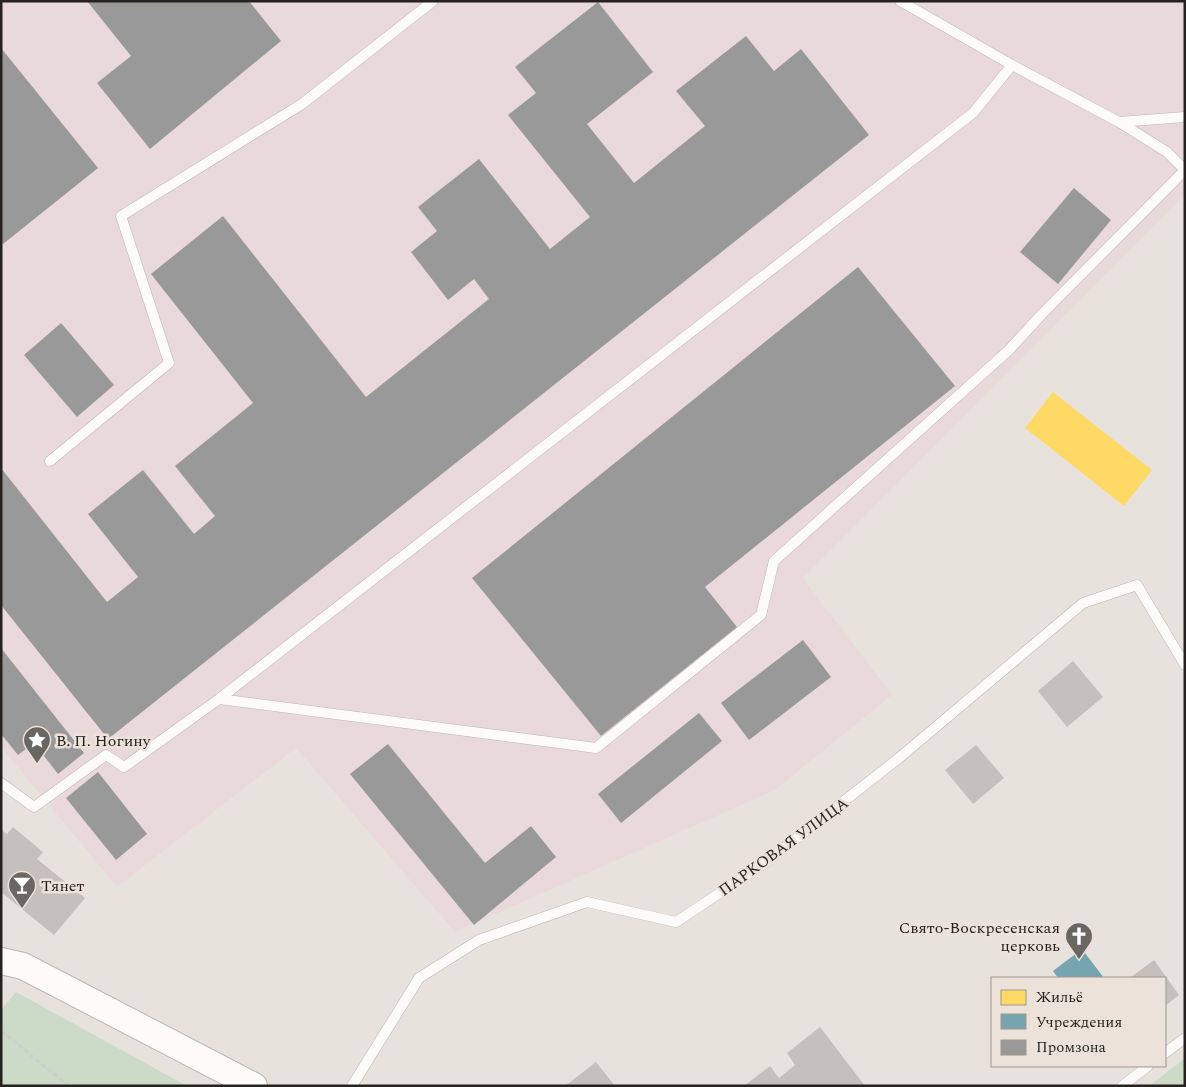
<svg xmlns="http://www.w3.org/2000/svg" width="1186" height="1087" font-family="Spectral,serif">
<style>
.industrial{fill:#ead9db}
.green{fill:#ccdbc7}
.homes{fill:#ffd966}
.public{fill:#76a5af}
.industry{fill:#999}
.building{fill:#c5c0bc}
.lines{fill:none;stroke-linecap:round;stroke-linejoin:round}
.service-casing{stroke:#bbb7b3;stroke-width:11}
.tertiary-casing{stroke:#bbb7b3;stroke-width:28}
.path{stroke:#cececc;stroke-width:3;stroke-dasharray:5 2.5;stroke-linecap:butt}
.service{stroke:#fcfbfa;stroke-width:10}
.tertiary{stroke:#fcfbfa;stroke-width:26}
.labels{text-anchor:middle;stroke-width:5;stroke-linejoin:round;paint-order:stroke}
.poi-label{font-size:16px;fill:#26231f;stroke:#ece2d9;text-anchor:start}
.street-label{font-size:16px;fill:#26231f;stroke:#ece2d9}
</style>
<rect width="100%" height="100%" fill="#e8e2dd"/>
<path class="industrial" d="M1,1H1185V195L803,578L892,695L775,790L455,932L296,748L117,887L1,747Z"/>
<path class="green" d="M16,992L187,1086H1V1010Z
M1185,1058V1086H1149Z"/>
<path class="homes" d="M1053,392L1152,470L1124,506L1025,428Z"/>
<path class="public" d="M1082,949L1104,978H1058L1053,971Z"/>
<path class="industry" d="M87,1H249L281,41L150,149L97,83L131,56Z
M598,2L653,72L587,124L634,183L705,126L676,91L746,36L774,71L801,49L869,135L108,739L1,605V468L107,602L138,577L88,514L143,470L194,534L215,516L175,466L253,403L151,274L223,216L366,397L489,299L474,279L448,300L411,252L437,231L418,207L479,159L550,249L590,217L508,115L536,93L515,67Z
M1,48L98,168L3,244L1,242Z
M1074,188L1111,220L1058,284L1020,252Z
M858,267L955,386L705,587L737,627L601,736L472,578Z
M61,323L114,385L77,417L24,355Z
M803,640L831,677L749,740L721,703Z
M1,648L84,753L58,774L34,743L18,755L1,734Z
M699,713L722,741L621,823L598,794Z
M388,744L485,863L531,826L556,857L474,925L350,774Z
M98,772L147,834L116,860L66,798Z"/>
<path class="building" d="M1073,661L1103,697L1067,727L1038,691Z
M976,745L1004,778L973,804L945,770Z
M13,827L43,852L37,859L85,898L54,935L1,892V830L7,834Z
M1154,960L1179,995L1165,1006V978H1133L1131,977Z
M820,1027L865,1086H744L770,1066L779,1078L795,1065L787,1053Z
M596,1062L615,1086H565Z"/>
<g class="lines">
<g class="service-casing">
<path id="service" d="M900,1L1012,65L1119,122L1167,152L1185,170
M1119,122L1185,117
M50,461L169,363L121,216L302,104L433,1
M219,699L596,748L761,615L774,561L1009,350L1042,314L1185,170
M1,783L34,807L106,755L124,767L219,699L973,113L1012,65
M1165,1053L1185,1038
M352,1086L419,978L479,940L587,902L676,922L765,863L899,758L1083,603L1137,585L1185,665
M1122,1086L1148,1066"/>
</g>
<g class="tertiary-casing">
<path id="tertiary" d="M1,961L23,966L254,1086"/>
</g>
<path class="path" d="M1,1031L69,1086"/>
<use href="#service" class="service"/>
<use href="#tertiary" class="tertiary"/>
</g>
<defs>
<g id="sight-pin" transform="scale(1.4375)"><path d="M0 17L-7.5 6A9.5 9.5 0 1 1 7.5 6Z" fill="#6a6662" stroke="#ece2d9"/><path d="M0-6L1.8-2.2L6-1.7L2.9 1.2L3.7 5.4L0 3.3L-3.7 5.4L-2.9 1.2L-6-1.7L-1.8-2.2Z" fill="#fff"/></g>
<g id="bar-pin" transform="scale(1.4375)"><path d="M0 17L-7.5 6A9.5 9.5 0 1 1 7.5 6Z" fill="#6a6662" stroke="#ece2d9"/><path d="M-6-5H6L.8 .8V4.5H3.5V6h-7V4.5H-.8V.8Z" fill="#fff"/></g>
<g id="church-pin" transform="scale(1.4375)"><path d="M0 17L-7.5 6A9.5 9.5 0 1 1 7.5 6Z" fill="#6a6662" stroke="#ece2d9"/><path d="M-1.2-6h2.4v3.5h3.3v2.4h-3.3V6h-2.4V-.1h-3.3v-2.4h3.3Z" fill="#fff"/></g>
</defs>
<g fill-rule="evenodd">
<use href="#sight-pin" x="37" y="740"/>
<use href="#bar-pin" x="22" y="885"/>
<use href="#church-pin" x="1079" y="936"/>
</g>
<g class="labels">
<g class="poi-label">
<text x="56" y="746">В. П. Ногину</text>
<text x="41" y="891">Тянет</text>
<text x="1060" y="933" text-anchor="end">Свято-Воскресенская<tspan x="1060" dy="18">церковь</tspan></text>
</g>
<g class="street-label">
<text transform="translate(783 846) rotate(-36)" y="6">ПАРКОВАЯ УЛИЦА</text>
</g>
</g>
<rect width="1186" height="1087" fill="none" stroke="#26231f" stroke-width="5"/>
<rect x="991" y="977" width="175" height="90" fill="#ece2d9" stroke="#9d968f"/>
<rect x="1001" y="990" width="25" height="15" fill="#ffd966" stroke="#9d968f"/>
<text x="1036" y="1002" font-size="15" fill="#26231f">Жильё</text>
<rect x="1001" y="1014" width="25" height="15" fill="#76a5af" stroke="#9d968f"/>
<text x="1036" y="1027" font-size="15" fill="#26231f">Учреждения</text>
<rect x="1001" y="1040" width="25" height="15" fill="#999999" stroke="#9d968f"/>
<text x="1036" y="1052" font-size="15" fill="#26231f">Промзона</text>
</svg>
